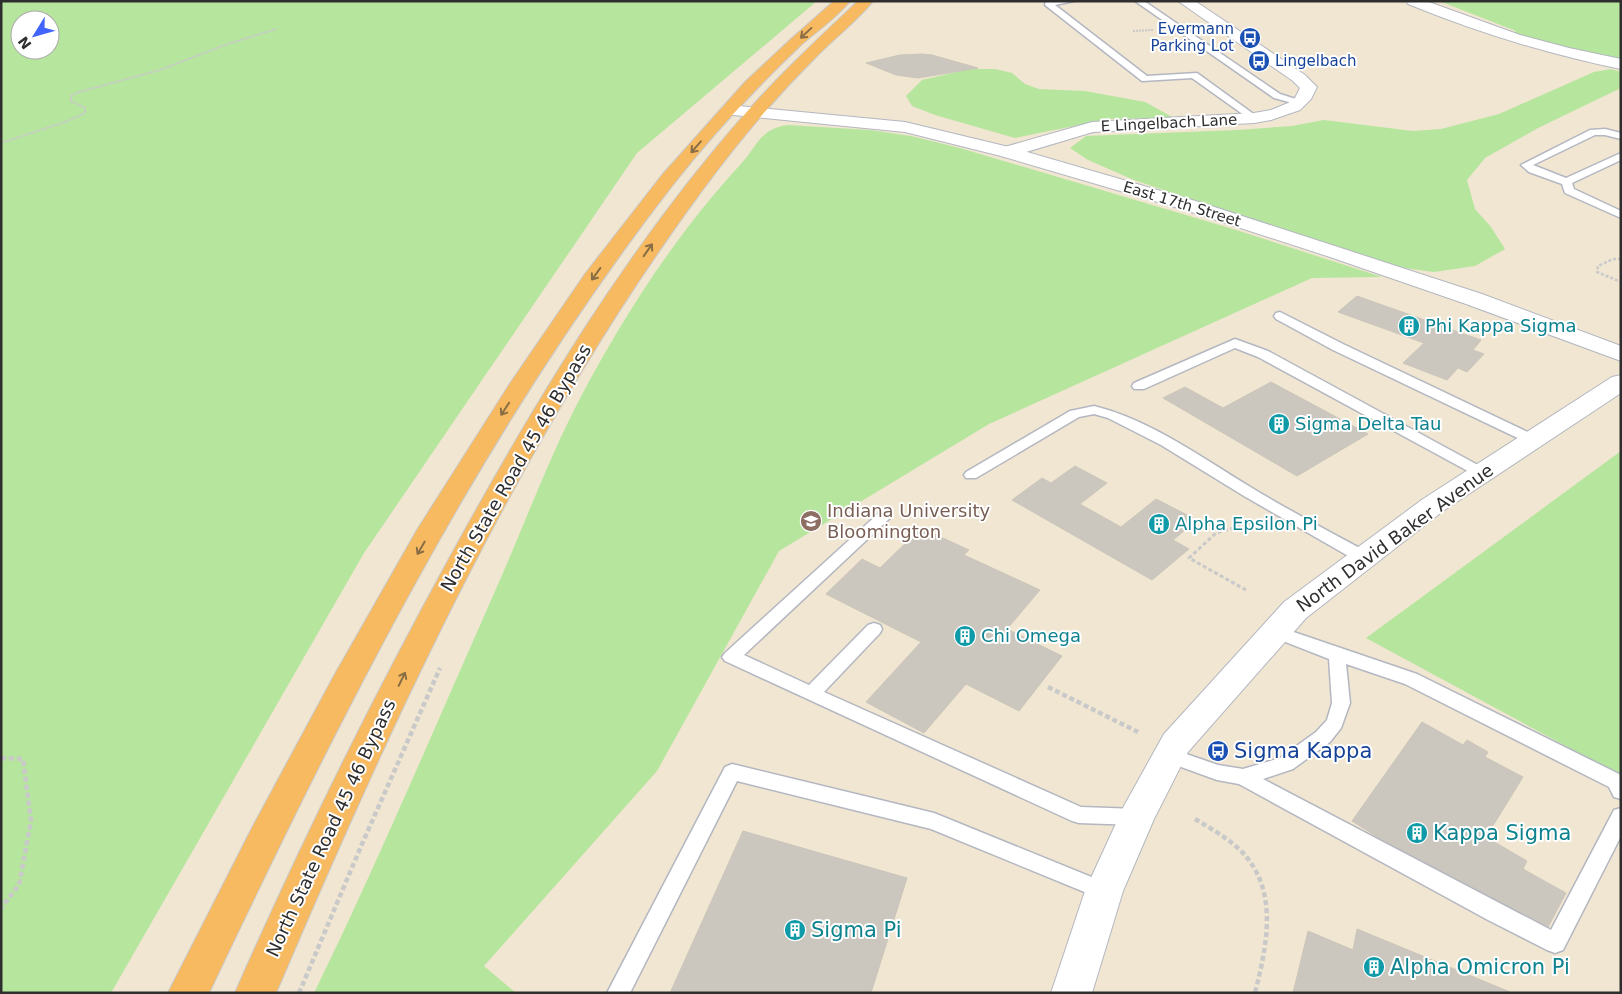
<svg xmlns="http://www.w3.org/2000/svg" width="1622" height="994" font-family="'DejaVu Sans',sans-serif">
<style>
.education{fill:#f0e6d1;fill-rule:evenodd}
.green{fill:#b6e59e;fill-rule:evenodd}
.building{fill:#cbc7bf;stroke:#cbc5ba}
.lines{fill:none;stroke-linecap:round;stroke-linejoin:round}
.service-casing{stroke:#b4b7c1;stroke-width:3}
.minor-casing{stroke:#b4b7c1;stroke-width:2}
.secondary-casing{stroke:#b4b7c1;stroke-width:2}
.trunk-casing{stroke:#c9c9c9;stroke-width:2}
.path-far3{stroke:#c9c9c9;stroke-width:2;stroke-dasharray:2 1;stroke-linecap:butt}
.path-far2{stroke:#c9c9c9;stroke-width:2.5;stroke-dasharray:3 2;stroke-linecap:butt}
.path-far1{stroke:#c9c9c9;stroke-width:3;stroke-dasharray:4 2.5;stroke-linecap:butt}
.path{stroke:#c9c9c9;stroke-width:4.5;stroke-dasharray:5 3;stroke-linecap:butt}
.service{fill:#fff;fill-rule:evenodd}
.minor{fill:#fff;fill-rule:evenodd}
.secondary{fill:#fff;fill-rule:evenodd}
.trunk{fill:#f8ba60;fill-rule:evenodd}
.oneway{stroke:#896d44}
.labels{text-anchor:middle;stroke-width:4;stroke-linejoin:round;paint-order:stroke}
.far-transit-label{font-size:15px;fill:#164399;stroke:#fff;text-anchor:end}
.far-street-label{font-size:15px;fill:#2e2e2e;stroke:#fff}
.culture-label{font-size:18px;fill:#0d838f;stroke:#fff;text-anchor:start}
.street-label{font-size:18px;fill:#2e2e2e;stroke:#fff}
.education-label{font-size:18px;fill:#785e54;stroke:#fff;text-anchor:start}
.near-transit-label{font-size:21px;fill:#164399;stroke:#fff;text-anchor:start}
.near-culture-label{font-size:21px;fill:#0d838f;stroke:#fff;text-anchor:start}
</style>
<rect width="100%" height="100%" fill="#efe9e1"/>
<path class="education" d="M1,1H1621V993H1ZM20,20H50V50H20Z"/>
<path class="green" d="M1,1H817L637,153L364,553L111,993H1ZM20,20H50V50H20Z
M1439,1H1621V60L1510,34L1516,31Z
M969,69H995L1012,73L1025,84L1039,89L1085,91L1145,102L1174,118L1109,119L1015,138L935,115L912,106L906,96L922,80Z
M1611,69L1621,72V88L1538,128L1485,158L1467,180L1475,209L1491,227L1505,249L1475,266L1434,272L1389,266L1134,180L1088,160L1070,148L1086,136L1237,130L1292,126L1324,120L1413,131L1441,129L1499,114L1594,72Z
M788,125L870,130L911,136L960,148L1233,229L1382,277L1312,278L989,424L779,551L657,771L484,966L516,993H314C379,860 436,724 496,589C522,530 545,468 574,410C618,324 675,235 740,165C758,146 759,129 788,125Z
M1621,451V776L1366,638Z"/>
<path class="building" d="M922,54L932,55L978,68L918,78L896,75L866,63L900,55Z
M1357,296L1481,340L1473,350L1484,354L1467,372L1458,368L1447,380L1403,363L1424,343L1338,312Z
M1271,382L1368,434L1297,476L1163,398L1185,387L1223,408Z
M1075,466L1107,483L1080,504L1121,527L1156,499L1197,520L1173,540L1189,549L1152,580L1012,500L1042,478L1051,483Z
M921,528L969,550L964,555L1040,590L1007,629L1062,656L1019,711L966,684L924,733L866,702L921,642L826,594L862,559L880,568Z
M1422,722L1463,745L1467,740L1488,752L1485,757L1523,777L1486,837L1527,861L1523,869L1566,893L1548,927L1379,838L1352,821Z
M743,831L907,878L871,993H670Z
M1357,929L1510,992V993H1293L1308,931L1353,950Z"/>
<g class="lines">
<g class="service-casing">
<path id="service" d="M1046,1H1074L1055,5L1147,76L1197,73L1259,118L1257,120H1251L1192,78L1142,81L1045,5Z
M1135,1H1144L1280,94L1305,102L1300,105L1274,98Z
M1605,129L1621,133V139L1605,135H1595L1533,165L1566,178L1621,153V160L1572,183L1574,189L1621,211V218L1565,193L1562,184L1529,172L1521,165L1590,130Z
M1280,312L1343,344L1538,437L1540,440L1538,443H1528L1333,350L1276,319L1274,316L1276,313Z
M1235,339L1268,351L1487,470L1489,473L1487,476H1477L1258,357L1235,348L1144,389H1134L1132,386L1134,383Z
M1094,406C1151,420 1202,458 1252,488C1290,511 1330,532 1369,553L1371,557L1369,561L1363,562L1357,561L1244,496L1161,445L1108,418L1094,414L1079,417L976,478H966L964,475L966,472L1070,411Z
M884,511L889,513L892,516L889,519L744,655L809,685L868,625L874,623L880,625L882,629L880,633L824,692L1081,807L1137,809L1144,811L1147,817L1144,823L1137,825L1079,823L1072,821L725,661L722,657L725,653L879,513Z
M1276,626L1417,674L1621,775V799L1614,797L1609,787L1405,684L1346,664L1350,703L1341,728L1330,742L1293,769L1263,779L1551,930L1614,810L1621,808V836L1563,950L1555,953L1547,950L1488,920L1239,784L1217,780L1162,760L1160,755L1162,750L1169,748L1218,765L1243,769L1280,758L1316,732L1327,720L1332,703L1329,659L1270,636L1267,632L1270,628Z
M732,764L934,813L1111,885L1114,891L1111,897L1104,900L931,829L737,781L630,993H607L725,767Z"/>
</g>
<g class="minor-casing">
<path id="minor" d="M1178,1H1195L1305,75L1317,87L1311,99L1300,110L1271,120L1254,123L1093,132L1013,156L1007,157L1001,156L998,152L1001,148L1092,122L1254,113L1271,110L1288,103L1295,98L1300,88L1293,81Z
M1406,1H1426L1520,35L1569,48L1621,59V69C1547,54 1477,32 1408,4Z
M1621,375V393L1443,511L1306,618L1188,752L1154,819L1123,891L1092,993H1051L1085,891L1124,806L1164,734L1284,602L1423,499L1612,377Z"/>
</g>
<g class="secondary-casing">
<path id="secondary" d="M729,105L905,122L1013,148L1199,202L1344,249L1482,294L1621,346V361L1466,304L1330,257L1185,210L1001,156L905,132L723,114L721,110L723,106Z"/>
</g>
<g class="trunk-casing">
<path id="trunk" d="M834,1H850C836,18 817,31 801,45C755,89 711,136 672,186C481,432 342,713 209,993H168L253,826L335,674L417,530L511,382L585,274L662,175L745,82L791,39Z
M858,1H873C856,22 833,39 814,59C775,98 737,143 704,188C523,433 395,714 276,993H235C300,845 372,699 450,557C535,402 627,248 745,114C780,74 819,38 858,1Z"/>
</g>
<path class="path-far3" d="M1133,31L1153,30
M1,143L65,122L85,113V108L71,101V96L79,92L160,70L225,45L276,29"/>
<path class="path-far2" d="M1621,259H1613L1598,266L1597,272L1621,282"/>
<path class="path-far1" d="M1246,590L1189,558L1216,533L1261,520"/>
<path class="path" d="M1048,687L1138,732
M1,758L23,759L31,821L19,885L1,908
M1195,819C1210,828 1226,837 1239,849C1280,888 1267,945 1255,993
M299,993L362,844L440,668"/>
<use href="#service" class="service"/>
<use href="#minor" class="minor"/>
<use href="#secondary" class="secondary"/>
<use href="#trunk" class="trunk"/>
</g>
<defs><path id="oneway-shaft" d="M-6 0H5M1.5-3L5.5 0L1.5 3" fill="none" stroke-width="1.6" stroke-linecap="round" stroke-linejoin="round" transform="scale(1.25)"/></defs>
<g class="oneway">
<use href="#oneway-shaft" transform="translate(806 33) rotate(137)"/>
<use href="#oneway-shaft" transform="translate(696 147) rotate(131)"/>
<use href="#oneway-shaft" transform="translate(648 250) rotate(-55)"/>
<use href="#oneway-shaft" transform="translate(596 274) rotate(126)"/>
<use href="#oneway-shaft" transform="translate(505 409) rotate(123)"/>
<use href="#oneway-shaft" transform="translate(421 548) rotate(120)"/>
<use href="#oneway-shaft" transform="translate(402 679) rotate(-64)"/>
</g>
<defs>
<g id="bus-disc" transform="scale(1.125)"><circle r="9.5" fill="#1a4fb4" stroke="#fff"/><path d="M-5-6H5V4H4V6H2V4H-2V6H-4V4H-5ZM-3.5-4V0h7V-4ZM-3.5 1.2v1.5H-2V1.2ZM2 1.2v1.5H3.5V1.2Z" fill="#fff"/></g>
<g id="building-disc" transform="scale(1.125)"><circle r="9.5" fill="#0f9aa8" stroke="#fff"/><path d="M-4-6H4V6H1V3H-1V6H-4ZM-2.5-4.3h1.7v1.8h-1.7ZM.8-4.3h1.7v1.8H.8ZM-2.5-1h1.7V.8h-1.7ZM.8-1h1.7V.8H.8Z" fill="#fff"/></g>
<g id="university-disc" transform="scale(1.125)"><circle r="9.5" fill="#8d6e63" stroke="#fff"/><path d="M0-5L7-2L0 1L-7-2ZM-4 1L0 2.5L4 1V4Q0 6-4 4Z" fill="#fff"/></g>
</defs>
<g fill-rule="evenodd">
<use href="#bus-disc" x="1250" y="38"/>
<use href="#bus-disc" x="1259" y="61"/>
<use href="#building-disc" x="1409" y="326"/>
<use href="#building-disc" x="1279" y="424"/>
<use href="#university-disc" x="811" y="521"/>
<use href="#building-disc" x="1159" y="524"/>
<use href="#building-disc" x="965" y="636"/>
<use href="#bus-disc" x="1218" y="751"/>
<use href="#building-disc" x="1417" y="833"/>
<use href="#building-disc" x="795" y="930"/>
<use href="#building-disc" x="1374" y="967"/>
</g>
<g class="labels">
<g class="far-transit-label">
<text x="1234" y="34">Evermann<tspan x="1234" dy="17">Parking Lot</tspan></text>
<text x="1275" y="66" text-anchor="start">Lingelbach</text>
</g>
<g class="far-street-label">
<text transform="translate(1169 123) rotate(-3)" y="5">E Lingelbach Lane</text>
<text transform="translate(1182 204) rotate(17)" y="5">East 17th Street</text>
</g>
<g class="culture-label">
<text x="1425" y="332">Phi Kappa Sigma</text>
<text x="1295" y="430">Sigma Delta Tau</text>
<text x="1175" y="530">Alpha Epsilon Pi</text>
<text x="981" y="642">Chi Omega</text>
</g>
<g class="street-label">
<text transform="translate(516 468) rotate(-60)" y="6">North State Road 45 46 Bypass</text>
<text transform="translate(1395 538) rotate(-36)" y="6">North David Baker Avenue</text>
<text transform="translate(331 828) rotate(-65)" y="6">North State Road 45 46 Bypass</text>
</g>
<g class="education-label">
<text x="827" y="517">Indiana University<tspan x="827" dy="21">Bloomington</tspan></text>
</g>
<g class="near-transit-label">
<text x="1234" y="758">Sigma Kappa</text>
</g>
<g class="near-culture-label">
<text x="1433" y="840">Kappa Sigma</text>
<text x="811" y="937">Sigma Pi</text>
<text x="1390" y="974">Alpha Omicron Pi</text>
</g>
</g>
<rect width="1622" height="994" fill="none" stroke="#2e2e2e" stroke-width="5"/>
<g transform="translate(35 35) rotate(233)"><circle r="24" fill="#ffffff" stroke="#ababab"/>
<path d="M0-4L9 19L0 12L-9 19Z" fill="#4264fb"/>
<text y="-8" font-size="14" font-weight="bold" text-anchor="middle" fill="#2e2e2e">N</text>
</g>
</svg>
